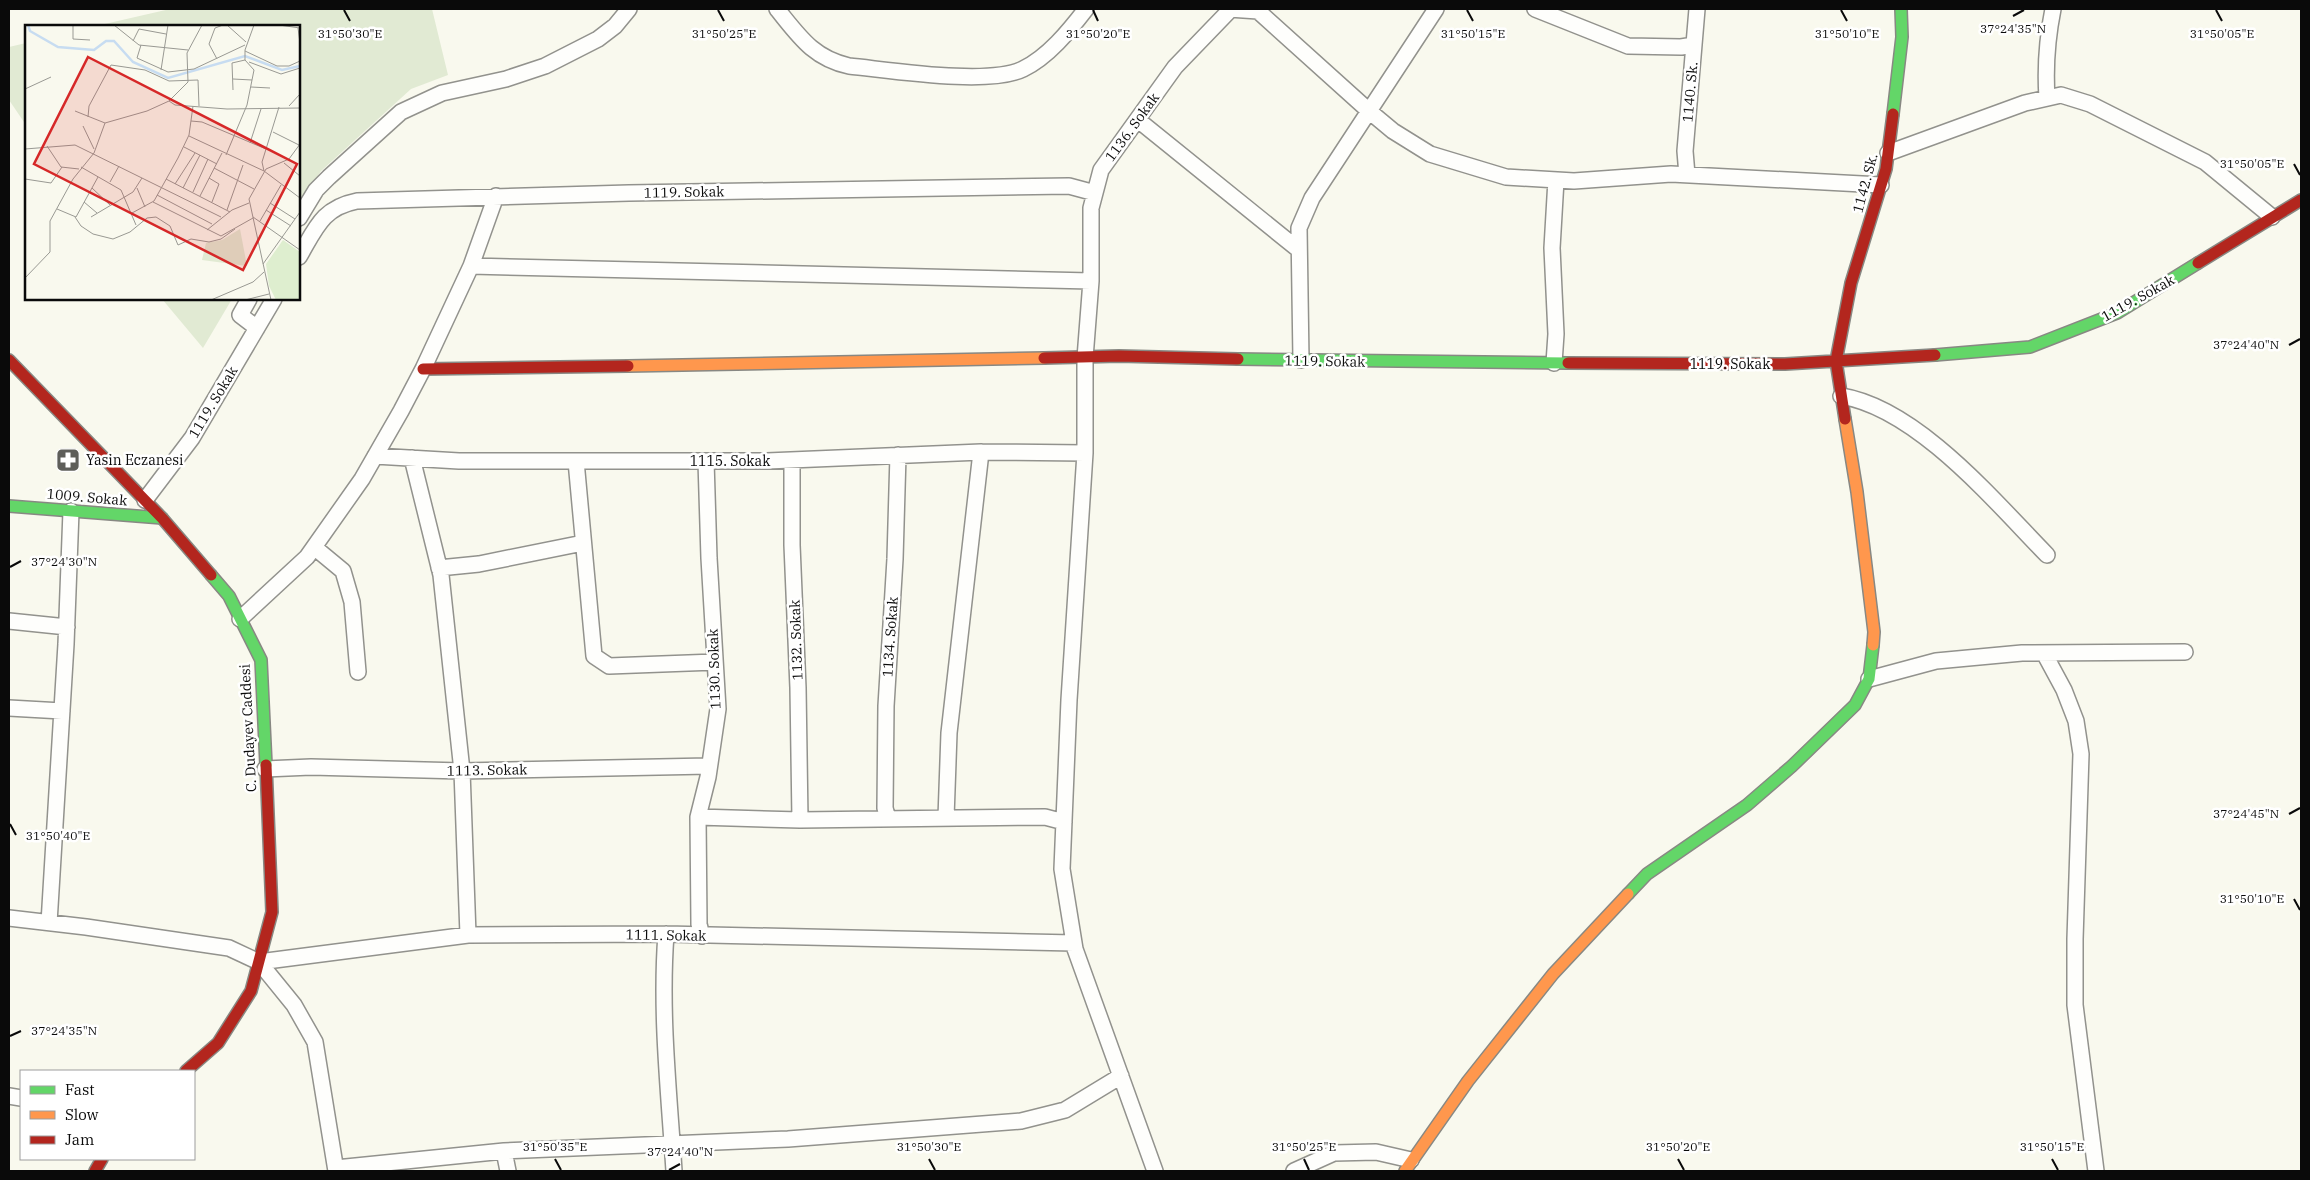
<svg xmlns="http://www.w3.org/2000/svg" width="2310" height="1180" font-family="'IBM Plex Serif',serif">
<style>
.cemetery{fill:#e1ead3}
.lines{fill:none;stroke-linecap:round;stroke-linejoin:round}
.street-casing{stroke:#92928d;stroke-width:18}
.fast-casing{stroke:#888883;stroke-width:14}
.slow-casing{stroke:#888883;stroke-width:14}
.jam-casing{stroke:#888883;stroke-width:14}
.street{stroke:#fefefc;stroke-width:15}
.fast{stroke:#63d668;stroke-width:11}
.slow{stroke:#ff974d;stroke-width:11}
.jam{stroke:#b3261e;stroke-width:11}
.ticks{fill:none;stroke:#0a0a0a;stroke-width:2}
.labels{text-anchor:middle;stroke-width:5;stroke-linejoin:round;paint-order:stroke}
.street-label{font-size:14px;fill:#0a0a0a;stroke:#fff}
.poi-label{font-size:14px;fill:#0a0a0a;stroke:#fff;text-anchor:start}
.inset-river{fill:none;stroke:#c7dcf1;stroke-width:2.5}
.inset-road{fill:none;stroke:#999993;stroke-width:1}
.view{fill:#d62828;fill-opacity:0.15;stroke:#d62828;stroke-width:2.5}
.inset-edge{fill:none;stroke:#0a0a0a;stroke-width:2.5}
.ticks-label{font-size:12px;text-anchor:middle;fill:#0a0a0a;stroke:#fff;stroke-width:5;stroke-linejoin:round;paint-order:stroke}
</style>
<rect width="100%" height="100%" fill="#f9f9ee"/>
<path class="cemetery" d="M170,9H432L448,75L411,89L321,171L299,205V26H96Z
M26,43V125L9,100V47Z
M162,299H232L203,348Z"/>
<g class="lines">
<g class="street-casing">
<path id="street" d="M777,9C799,36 813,58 849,66C890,70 989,86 1023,69C1048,57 1069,31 1086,9
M1229,9L1258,11L1369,111L1393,131L1430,154L1506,177L1574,181L1671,174L1881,185
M1535,9L1628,46L1681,47L1694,45
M2047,98C2045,68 2047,39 2053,9
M1138,120L1299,250
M1888,153L2025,103L2061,95L2090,104L2205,162L2272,217
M1687,175L1685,151L1697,9
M299,218L316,190L329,177L401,112L442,93L506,79L545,66L598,39L615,26L629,9
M299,257C316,228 322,208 357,201L629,193L1069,186L1095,193
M471,266L1091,281
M249,299L240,315L257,328
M1301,360L1299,228L1312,198L1436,9
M1554,363L1556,334L1552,248L1556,180
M1841,396C1917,408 1995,502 2047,555
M375,456L459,461H767L981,452L1085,453
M412,458L441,575L462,771L468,935
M792,460V545L798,688L800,820
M576,461L594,656L609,666L715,662
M145,500L192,438L274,299
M314,547L343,571L352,602L358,672
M439,568L479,564L583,543
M240,619L307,557L362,479L401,411L423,369L471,266L496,196
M9,621L67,627
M2044,653L2064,690L2076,721L2081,754L2075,939V1005L2096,1171
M1869,679L1936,661L2022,653L2185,652
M9,708L62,711
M265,769L311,767L462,771L709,766
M698,817L800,820L1045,817L1064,822
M946,818L949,733L981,452
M888,819L885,808L886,706L895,559L898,455
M9,918L86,927L229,948L259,962L294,1005L315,1042L336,1171
M49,923L66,644L71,511
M666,934C660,1013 669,1092 674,1171
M702,936L699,924L698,817L708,777L718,709L709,558L706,461
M259,962L468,935L666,934L1074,943
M9,1096L21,1098
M504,1151L508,1171
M336,1168L504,1151L788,1139L1021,1121L1065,1110L1121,1076
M1155,1171L1075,949L1062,869L1069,700L1085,453V358L1091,281V208L1101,170L1175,67L1230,10
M1294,1171L1334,1153L1376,1152L1411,1160"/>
</g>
<g class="fast-casing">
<path id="fast" d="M1893,114L1902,37L1901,9
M1935,355L2030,347L2117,313L2198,263
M1238,359L1568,363
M9,506L162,518
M211,575L229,596L261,660L266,765
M1628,894L1647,874L1747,805L1792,766L1855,705L1869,679L1873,645"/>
</g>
<g class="slow-casing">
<path id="slow" d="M628,366L1044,358
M1845,419L1857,492L1874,632L1873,645
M1405,1171L1468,1081L1553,974L1628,894"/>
</g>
<g class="jam-casing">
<path id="jam" d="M2198,263L2301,200
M1044,358L1119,356L1238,359
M9,360L162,518L211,575
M1568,363L1785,364L1935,355
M423,369L628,366
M1845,419L1836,361L1851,283L1886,169L1893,114
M186,1071L218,1043L251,991L272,912L266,765
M95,1171L102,1159"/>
</g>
<use href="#street" class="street"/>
<use href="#fast" class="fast"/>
<use href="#slow" class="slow"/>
<use href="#jam" class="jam"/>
</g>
<path class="ticks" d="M344,10L350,21M718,10L724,21M1093,10L1098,21M1467,10L1473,21M1841,10L1847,21M2216,10L2222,21M2013,16L2024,10M2294,164L2300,175M2289,345L2300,339M10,567L21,561M2289,814L2300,808M10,824L16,835M2294,899L2300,910M10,1036L21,1031M555,1159L561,1170M929,1159L935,1170M1304,1159L1309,1170M1678,1159L1684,1170M2052,1159L2058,1170M669,1170L680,1164"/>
<defs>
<g id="pharmacy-square" transform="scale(1.25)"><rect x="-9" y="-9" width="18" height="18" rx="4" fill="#5e5e5a" stroke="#fff"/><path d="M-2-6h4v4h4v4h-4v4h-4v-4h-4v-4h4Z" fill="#fff"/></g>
</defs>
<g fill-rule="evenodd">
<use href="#pharmacy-square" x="68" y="460"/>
</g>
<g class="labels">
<g class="street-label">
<text transform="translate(1690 92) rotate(-85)" y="5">1140. Sk.</text>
<text transform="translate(1132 127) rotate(-54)" y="5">1136. Sokak</text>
<text transform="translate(1865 183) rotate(-75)" y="5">1142. Sk.</text>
<text transform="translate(684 192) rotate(-1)" y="5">1119. Sokak</text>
<text transform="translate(2138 298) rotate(-29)" y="5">1119. Sokak</text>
<text transform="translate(1325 361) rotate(1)" y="5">1119. Sokak</text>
<text x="1730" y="369">1119. Sokak</text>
<text transform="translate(213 402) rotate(-59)" y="5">1119. Sokak</text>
<text x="730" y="466">1115. Sokak</text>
<text transform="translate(87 497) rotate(5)" y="5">1009. Sokak</text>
<text transform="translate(890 637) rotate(-86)" y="5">1134. Sokak</text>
<text transform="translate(796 640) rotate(-92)" y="5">1132. Sokak</text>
<text transform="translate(714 669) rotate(-92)" y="5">1130. Sokak</text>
<text transform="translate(248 728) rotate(-93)" y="5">C. Dudayev Caddesi</text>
<text transform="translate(487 770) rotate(-1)" y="5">1113. Sokak</text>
<text transform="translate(666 935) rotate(1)" y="5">1111. Sokak</text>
</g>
<g class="poi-label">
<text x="86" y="465">Yasin Eczanesi</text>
</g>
</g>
<g transform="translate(25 25)">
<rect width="275" height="275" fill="#f9f9ee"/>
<path d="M258,215L275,227V275H251L244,261L241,239Z" fill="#deeecf"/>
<path d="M215,204L222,241L177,235L181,218L197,215Z" fill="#e1ead3"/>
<path class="inset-river" d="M3,0L5,6L33,22L69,25L81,16H89L108,37L143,53L220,31L257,45L275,41"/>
<path class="inset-road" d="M48,0V14L65,15M89,0L114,20L163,25M202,0L221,17M254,0L275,3M273,3L275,18M108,16L114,4L141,9M116,20L112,33L143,47L169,44L220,20M220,26L252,41H264L275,36M192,34L184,19L190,3L198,0M224,37L256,49L275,43M136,45L143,0M208,54L227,55M226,62L245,63M0,64L26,52M208,65L207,38L220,35M144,76L150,80L202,84L275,83M264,81L275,69M254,82L237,137L239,146L275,173M50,86L80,98M63,92L64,81L86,40L120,45L144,56L173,55L174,81M166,96L177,97L241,124M58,101L69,124M248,107L274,120M164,111L239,146M225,118L236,84M22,121L36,142L54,144M159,122L192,139M0,124L50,120L196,192M201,130L222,80L229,45L220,35V25L229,0M259,138L275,151M56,142L96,165L111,200M189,143L229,164M184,153L194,159L187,177M0,154L26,158L37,142M141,154L205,187M85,157L94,141M150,159L170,128M67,163L85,180M112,163L120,182M158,163L175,130M168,167L183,134M132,170L187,199M175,171L197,128M59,177L72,188M128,177L196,211L228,193M245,178L270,194M32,184L51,192L73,152M202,185L218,140M241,185L266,201M107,188L129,176L153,133L164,110L168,81M50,192L56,201L68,209L88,214L105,207L122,193L131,192L145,201L153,220L166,214L184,217L196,214L210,204M66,192L108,167L117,153M228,192L275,225M235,196L256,160M182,205L207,185L224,178M238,239L275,187M0,253L25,227V196L48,154L69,128L80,98L122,86L144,76L163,57L162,28L177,0M186,275L228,257L239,247M220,275L244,269M246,275L224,174L241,144L264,134L275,119"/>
<path class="view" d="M63,32L272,139L218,245L9,139Z"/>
<rect width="275" height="275" class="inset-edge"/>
</g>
<g class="ticks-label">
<text x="2013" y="33">37°24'35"N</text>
<text x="2222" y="38">31°50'05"E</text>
<text x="350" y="38">31°50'30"E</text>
<text x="724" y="38">31°50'25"E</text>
<text x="1098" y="38">31°50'20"E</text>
<text x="1473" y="38">31°50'15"E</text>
<text x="1847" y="38">31°50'10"E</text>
<text x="2252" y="168">31°50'05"E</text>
<text x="2246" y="349">37°24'40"N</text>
<text x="64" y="566">37°24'30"N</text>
<text x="2246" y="818">37°24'45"N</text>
<text x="58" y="840">31°50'40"E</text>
<text x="2252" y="903">31°50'10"E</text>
<text x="64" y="1035">37°24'35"N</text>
<text x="555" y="1151">31°50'35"E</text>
<text x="929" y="1151">31°50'30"E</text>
<text x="1304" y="1151">31°50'25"E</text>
<text x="1678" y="1151">31°50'20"E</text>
<text x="2052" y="1151">31°50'15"E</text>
<text x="680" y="1156">37°24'40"N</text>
</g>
<rect width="2310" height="1180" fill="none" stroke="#0a0a0a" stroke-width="20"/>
<rect x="20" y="1070" width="175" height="90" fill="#ffffff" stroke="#9d9d9d"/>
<rect x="30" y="1086" width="25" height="8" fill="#63d668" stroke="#9d9d9d"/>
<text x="65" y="1095" font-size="15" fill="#0a0a0a">Fast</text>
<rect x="30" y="1111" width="25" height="8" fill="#ff974d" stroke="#9d9d9d"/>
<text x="65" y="1120" font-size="15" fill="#0a0a0a">Slow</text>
<rect x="30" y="1136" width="25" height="8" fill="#b3261e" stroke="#9d9d9d"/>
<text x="65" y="1145" font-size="15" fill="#0a0a0a">Jam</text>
</svg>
